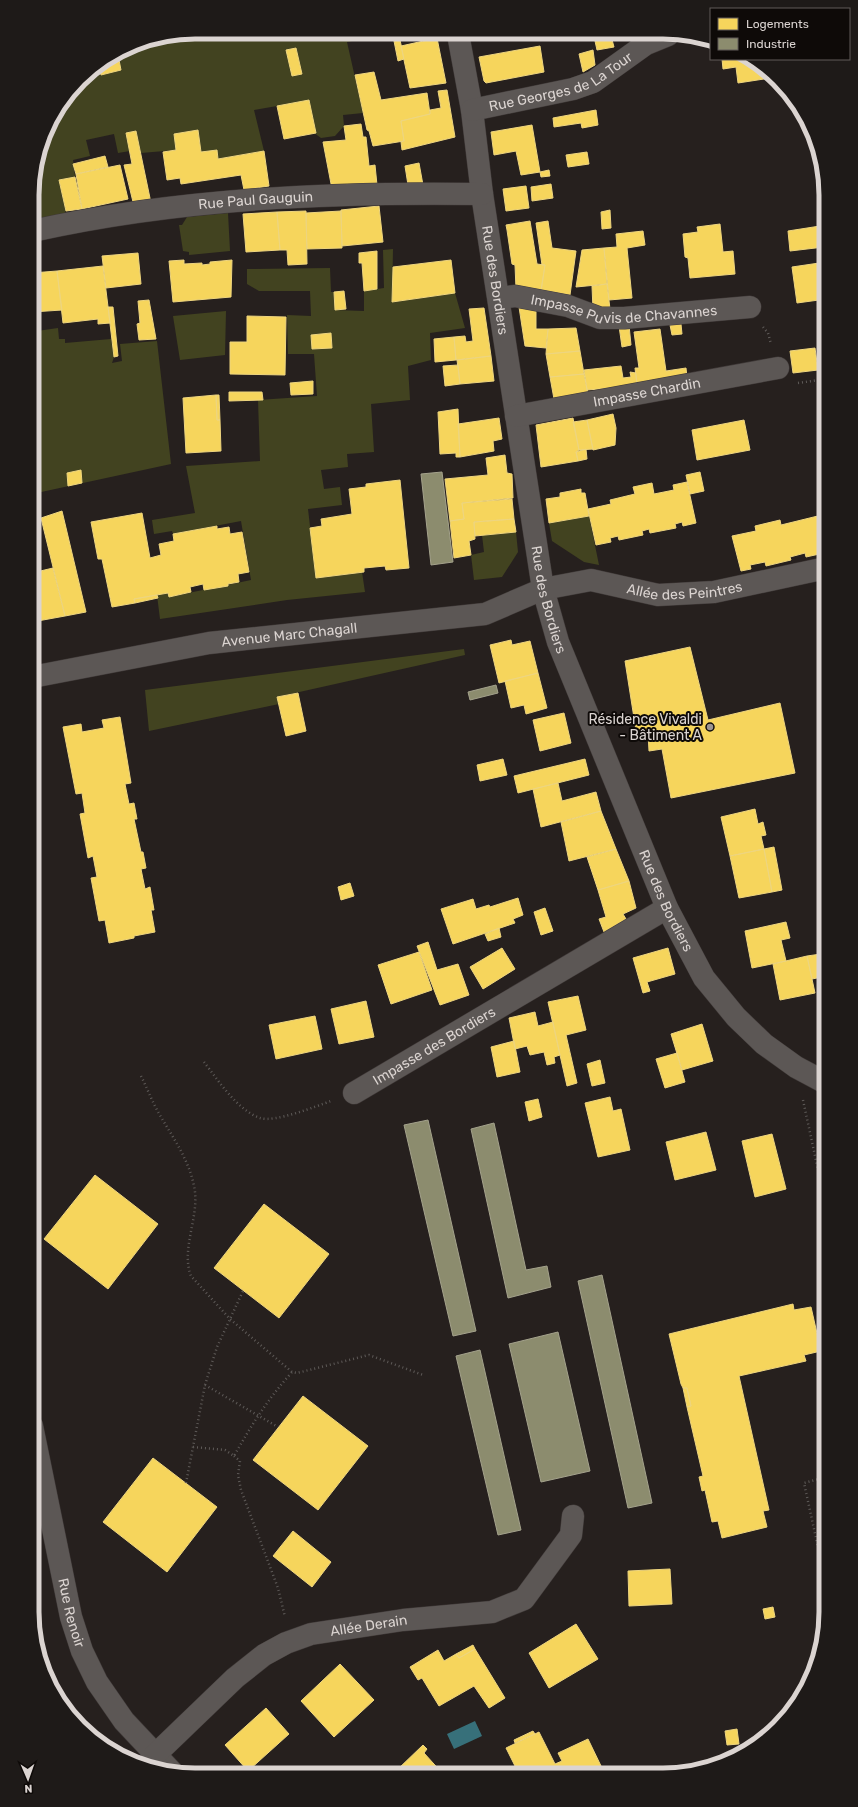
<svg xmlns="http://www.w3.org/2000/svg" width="858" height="1807" font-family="Rubik,sans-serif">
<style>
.green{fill:#424320;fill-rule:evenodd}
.water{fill:#37707a}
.homes{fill:#f6d55c;stroke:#eed57f}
.industry{fill:#8c8c6e;stroke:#a4a28c}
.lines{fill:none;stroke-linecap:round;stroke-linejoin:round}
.minor-casing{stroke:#403a39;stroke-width:23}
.path{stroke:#5e5a58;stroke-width:2.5;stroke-dasharray:1 3;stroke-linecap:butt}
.minor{stroke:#5c5755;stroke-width:22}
.poi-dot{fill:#9c9592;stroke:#0e0a08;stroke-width:1.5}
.labels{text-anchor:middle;stroke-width:4;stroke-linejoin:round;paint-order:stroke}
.street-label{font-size:14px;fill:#dbd4d1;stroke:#0e0a08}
.poi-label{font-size:14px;fill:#dbd4d1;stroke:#0e0a08;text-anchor:end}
.rim{fill:none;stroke:#dbd4d1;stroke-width:5}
</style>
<rect width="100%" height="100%" fill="#26201e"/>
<path class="green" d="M195,32L372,33L373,37L347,42L363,113L343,115L344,126L335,136L321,138L277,106L254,110L264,151L218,159L201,152L198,130L174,134L176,150L141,153L136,131L126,133L130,151L118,153L114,134L86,140L90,156L73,160L75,177L59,180L66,211L62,217L32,225V206L40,204L35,174L49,123L87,73L99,65L101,75L121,70L117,54L133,44Z
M228,213L230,251L189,255V252L183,251L179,225H182L187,217Z
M393,249L392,302L455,293L465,328L430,333L431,360L408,366L410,400L371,404L374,452L347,454L348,467L321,470L324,489L340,487L342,505L308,509L316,578L362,572L365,592L287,600L160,619L157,595L168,593L169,597L251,580L241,521L173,534L172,531L154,534L152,520L195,513L186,466L260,461L258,400L317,396L314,354H288L287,315L311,316L310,291H259L247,284V269L330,268L331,292H334L335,310L364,311V291L384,288L383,250ZM331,333L332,348L312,349L311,335Z
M226,311L225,355L180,360L173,316Z
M58,328L59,339H65V343L111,339L114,357L112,363L122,361L120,344L157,341L171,464L32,494V349L39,348L37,331Z
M589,516L599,565L584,562L552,541L549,523Z
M516,532L518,552L502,577L474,580L471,555L484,552L482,535Z
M464,649L465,655L277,697L279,704L149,731L145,690Z"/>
<path class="water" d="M475,1721L482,1736L454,1749L447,1734Z"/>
<path class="homes" d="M399,35L404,59L398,61L393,36Z
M611,36L614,47L597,50L595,41Z
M437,38L446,83L410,88L401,46Z
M540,46L544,72L486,83L484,81L479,57Z
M296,48L302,74L292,76L286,50Z
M593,50L595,65L583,72L579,54Z
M722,59H750L762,67L764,79L738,83L736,67L723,69Z
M119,60L121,70L101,75L99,65Z
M762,67L771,73L775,77L764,79Z
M374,72L381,100L427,93L430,114L401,121L404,141L373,146L369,131L367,130L355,75Z
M447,90L455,137L402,150L401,142L404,141L401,121L430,114V110L441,108L438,91Z
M309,100L316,133L284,139L277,106Z
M596,110L598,125L582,128L581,123L554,127L553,118Z
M361,124L363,137H366L369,166L375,165L377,185L332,189L323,142L346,140L344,126Z
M532,125L540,172L521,175L516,151L494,155L491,132Z
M198,130L201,152L217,150L218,159L264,151L269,186L244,190L241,175L181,184L180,178L167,180L163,152L176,150L174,134Z
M136,131L151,203L134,206L124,165L132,164L126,133Z
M587,152L589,164L568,167L566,155Z
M105,156L108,167L76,174L73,164Z
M419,163L423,185H408L405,166Z
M120,165L128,199L82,209L76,174Z
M549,170L550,176L541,177L540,172Z
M75,177L82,209L66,211L59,180Z
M33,183L37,203L32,204V184Z
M551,184L553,198L532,201L531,187Z
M526,186L529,208L506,211L503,189Z
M379,206L383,242L342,246L341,210Z
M610,210L611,228L602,229L601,212Z
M306,211L307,264L288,265L287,250H280L277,212Z
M341,211L342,248L307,249L306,213Z
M277,212L280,250L246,252L243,214Z
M530,221L537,264L545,265L541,292L516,289L515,265L512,264L507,230L506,225Z
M548,221L552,248L576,251L570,295L541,290L545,265H542L536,223Z
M720,224L723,252L733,251L735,274L690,278L688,258L685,257L683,234L698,232L697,227Z
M820,226L824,247L790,251L788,231Z
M643,231L645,245L627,248L632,298L609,300L604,248L617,247L616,234Z
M604,248L607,284L576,287L582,250Z
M377,251V289L364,291L362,263H359V253Z
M138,253L141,284L106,288L102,256Z
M184,260V264L202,263V265L210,264V262L232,260L231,297L173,302L169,261Z
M451,260L455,293L392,302L393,267Z
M826,262V299L797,303L792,267Z
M103,266L110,323L98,324V319L63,323L57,271Z
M57,271L62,310L32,312V273Z
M607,284L610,309L593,310L592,286Z
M344,291L346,309L335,310L334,292Z
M149,300L156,339L139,340L137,324L140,323L138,301Z
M108,307H113L118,356L114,357Z
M519,307L536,311V329H548L546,348L525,346Z
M484,308L491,356L456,360L454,337L465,336L466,342L473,341L469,309Z
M247,316L286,317L285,375L230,374V342H247Z
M681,324L682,334L672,335L670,325Z
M629,325L631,345L622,347L619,326Z
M576,328L580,351L546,354L548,329Z
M660,329L666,371L686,368L687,377L637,386L635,368H639L634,332Z
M331,333L332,348L312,349L311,335Z
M454,337L456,360L435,362L434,339Z
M815,348L818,370L793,373L790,351Z
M580,351L584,374L550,377L546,354Z
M491,356L494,381L460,384L457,360Z
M458,365L460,384L445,386L443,366Z
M621,366L623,378L631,377L630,372L636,373L637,386L587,390L584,370Z
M584,374L588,394L554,399L550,377Z
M313,381V394L291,395L290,383Z
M229,392H262L263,400L229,401Z
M216,395L217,420H220L221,451L186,453L183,398Z
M216,395H219L220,420H217Z
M458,409L460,457H456V453L440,454L438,412Z
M613,414L616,428L615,445L593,450L587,420Z
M499,418L502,439L493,441L494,451L460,457L458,424Z
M573,418L579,450L576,452L578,461L541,467L536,425Z
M587,420L593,449L579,450L573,422Z
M744,420L750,450L697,460L692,430Z
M586,449L587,459L578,461L576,452Z
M505,455L507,473L512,474L513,498L462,503L464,519L450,521L445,479L488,475L486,458Z
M81,470L82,483L68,486L67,473Z
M700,472L704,491L690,494L686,475Z
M400,480L409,568L386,570L385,566L364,568V572L316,578L310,528L322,526L321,519L352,514L349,489L366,487V484Z
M687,482L696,523L683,526L682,522L675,524L676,528L650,533L649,529L642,531L643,535L619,540L618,536L610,538L611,542L596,545L588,509L611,504L610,500L635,494L633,487L652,483L654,494L674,490L673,485Z
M581,489V493H585L589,516L549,523L546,499L560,497V493Z
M512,499L514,519L474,522L475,539L469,541L471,555L454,558L450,521L464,519L462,503Z
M62,511L86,612L65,616L41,518Z
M142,513L150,558L161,555L159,544L174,541L173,534L217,526V529L229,527L230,534L242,532L249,572L238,574L239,582L228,584V586L204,590L203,584L190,587L191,592L169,597L168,593L134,599L135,603L112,607L102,559H98L91,522Z
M826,514V549H823L824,553L806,557L805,553L790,557L791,560L766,566L765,562L750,565L751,569L741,571L732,536L756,531L755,526L780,520L781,525Z
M514,519L516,532L475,536L474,522Z
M53,568L65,616L32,622V573Z
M157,595L158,598L135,603L134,599Z
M511,640L512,645L530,641L538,673L499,683L490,645Z
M690,647L708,720L780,703L795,773L671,798L662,749L649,751L648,733L637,737L625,661Z
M538,673L547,708L526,714L524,705L511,708L505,681Z
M298,693L306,731L286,736L277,697Z
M564,713L571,743L540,751L533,720Z
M120,717L131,783L125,784L129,804L134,803L137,819H134L141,852H143L146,868L141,869L145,889L150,887L154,910H151L155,932L134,936V938L109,943L105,920L99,921L91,878L97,877L93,856L88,858L80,814L85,813L82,793L76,794L63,727L81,724L82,732L104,728L102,720Z
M503,759L507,775L480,781L477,765Z
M585,759L589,775L518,793L514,776Z
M558,783L562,801L596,792L601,811L541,827L533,789Z
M755,809L758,824L763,822L766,835L761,836L764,849L730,856L721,817Z
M601,811L616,849L569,861L561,822Z
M774,847L782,890L772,892L764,849Z
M616,849L629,881L598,890L587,857Z
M764,849L772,892L739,898L730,856Z
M629,881L636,908L623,914L626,919L604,932L599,919L606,917L598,890Z
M350,883L354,896L341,900L338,887Z
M518,898L523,915L513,919L515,923L453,944L441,909L473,899L476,909L489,905L490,907Z
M545,908L553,931L541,935L534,912Z
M786,922L790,938L781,940L786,961L752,968L745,931Z
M499,928L501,937L488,941L485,934Z
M428,942L437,970L458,964L469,995L440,1005L417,946Z
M502,948L515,969L483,989L470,967Z
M668,948L675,974L647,982L650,991L643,993L633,958Z
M419,952L432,990L391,1004L378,965Z
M821,954L824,968H820L822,977L812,979L807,956Z
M807,956L815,993L780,1000L773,964Z
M578,996L586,1030L566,1035L577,1083L567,1086L548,1002Z
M366,1001L374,1037L339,1044L331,1009Z
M535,1012L538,1026L553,1022L560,1055L554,1057L555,1063L547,1065L544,1052L530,1055L527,1046L515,1049L509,1018Z
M315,1016L322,1049L276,1059L269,1025Z
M702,1024L713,1061L682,1070L671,1034Z
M514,1041L520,1072L497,1077L491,1047Z
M677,1053L685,1082L665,1088L656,1059Z
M600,1060L605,1083L592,1086L587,1064Z
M610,1097L613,1111L621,1109L630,1150L598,1157L585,1103Z
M538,1099L542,1117L529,1121L525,1102Z
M706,1132L716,1170L675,1180L666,1142Z
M772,1134L786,1189L755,1197L742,1141Z
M95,1175L158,1224L108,1289L44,1239Z
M264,1204L329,1254L279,1318L214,1268Z
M793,1304L794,1310L811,1307L821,1351L804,1355L806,1361L739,1376L769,1510L763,1511L767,1527L722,1538L718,1521L712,1522L705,1490L702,1491L699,1477L703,1476L687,1407L691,1406L687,1388H683L681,1384L669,1334Z
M683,1388H687L691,1406L687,1407Z
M303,1396L368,1446L318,1510L253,1460Z
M153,1458L217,1507L167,1572L103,1522Z
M293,1531L331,1562L312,1587L273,1556Z
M670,1569L672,1604L629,1606L628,1571Z
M773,1607L775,1617L765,1619L763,1609Z
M576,1624L598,1659L549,1688L529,1653Z
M473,1645L475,1649L459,1658L456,1654Z
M475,1649L505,1698L489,1708L474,1686L439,1706L422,1678L418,1680L410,1667L438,1650L444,1661L456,1654L459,1658Z
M340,1664L374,1700L334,1737L301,1701Z
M266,1708L289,1734L248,1771L225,1745Z
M737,1729L739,1744L727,1745L725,1731Z
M533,1731L535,1734L515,1743L514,1740Z
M539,1732L555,1764L562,1761L558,1753L588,1739L602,1768L588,1775L519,1774L506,1748Z
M423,1745L427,1749L424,1753L443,1774L400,1773L397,1770Z"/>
<path class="industry" d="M442,472L453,562L431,565L421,474Z
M496,685L498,693L470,700L468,692Z
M428,1120L476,1331L453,1336L404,1125Z
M494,1123L526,1270L547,1266L551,1287L508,1298L471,1129Z
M602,1275L652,1503L628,1508L578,1281Z
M558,1332L590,1471L541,1482L509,1344Z
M480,1350L521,1530L498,1535L456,1356Z"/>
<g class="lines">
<g class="minor-casing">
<g id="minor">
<path id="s1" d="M458,34L472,110L482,194L543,589L558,642L667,908L704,978L736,1017L764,1044L796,1067L826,1083"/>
<path id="s2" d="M472,110L573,89L593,82L646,44L668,35"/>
<path id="s3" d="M32,231C179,198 332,192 482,194"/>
<path id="s4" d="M499,298L515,296L568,306L600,318H624L750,307"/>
<path id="s5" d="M516,416L778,368"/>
<path id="s6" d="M32,677L209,643L485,614L543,589L591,580L658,595L714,592L826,568"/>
<path id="s7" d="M354,1093L667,908"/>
<path id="s8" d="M32,1426L71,1617L82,1651L97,1682L124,1721L172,1772"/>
<path id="s9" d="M155,1755L235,1678L264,1655L286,1643L311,1634L403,1620L492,1612L524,1599L571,1535L573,1516"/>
</g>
</g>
<path class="path" d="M763,327L768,333L771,344
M798,383L826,379
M204,1062C218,1080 237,1110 260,1118C274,1123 317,1106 331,1101
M141,1076C148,1090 153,1104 161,1117C175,1141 191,1163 195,1192C198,1220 181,1250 191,1276L230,1319L292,1372L297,1373L369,1355L423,1375
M803,1100L826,1207
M205,1385L278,1427
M193,1447L225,1450L234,1456C252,1424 268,1399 292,1372
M234,1456L240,1461L238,1475L241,1490L278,1588L285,1617
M186,1483L205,1385L217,1347L243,1291
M826,1584L804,1483L826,1477"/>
<use href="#minor" class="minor"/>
</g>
<circle class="poi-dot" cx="710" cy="727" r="4"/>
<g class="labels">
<g class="street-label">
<text dy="5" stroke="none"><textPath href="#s2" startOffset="94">Rue Georges de La Tour</textPath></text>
<text dy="5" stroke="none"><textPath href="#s3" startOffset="226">Rue Paul Gauguin</textPath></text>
<text dy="5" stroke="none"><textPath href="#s1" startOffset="249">Rue des Bordiers</textPath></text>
<text dy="5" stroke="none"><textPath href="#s4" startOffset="127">Impasse Puvis de Chavannes</textPath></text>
<text dy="5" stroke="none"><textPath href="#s5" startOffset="133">Impasse Chardin</textPath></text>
<text dy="5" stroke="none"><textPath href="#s6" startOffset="665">Allée des Peintres</textPath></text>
<text dy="5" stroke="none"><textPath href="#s1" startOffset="573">Rue des Bordiers</textPath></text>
<text dy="5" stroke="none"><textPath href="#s6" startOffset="261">Avenue Marc Chagall</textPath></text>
<text dy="5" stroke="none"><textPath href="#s1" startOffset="897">Rue des Bordiers</textPath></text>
<text dy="5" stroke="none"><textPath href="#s7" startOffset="93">Impasse des Bordiers</textPath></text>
<text dy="5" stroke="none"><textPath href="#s8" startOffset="191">Rue Renoir</textPath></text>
<text dy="5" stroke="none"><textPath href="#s9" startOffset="258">Allée Derain</textPath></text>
</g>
<g class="poi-label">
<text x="702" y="724">Résidence Vivaldi<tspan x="702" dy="16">- Bâtiment A</tspan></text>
</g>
</g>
<path d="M0 0H858V1807H0ZM195 39H663A156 156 0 0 1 819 195V1612A156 156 0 0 1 663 1768H195A156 156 0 0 1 39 1612V195A156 156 0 0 1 195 39Z" fill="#1e1a18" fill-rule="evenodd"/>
<path class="rim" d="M195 39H663A156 156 0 0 1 819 195V1612A156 156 0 0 1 663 1768H195A156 156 0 0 1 39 1612V195A156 156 0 0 1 195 39Z"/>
<rect x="710" y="8" width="140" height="52" fill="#0e0a08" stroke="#605b58"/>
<rect x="718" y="18" width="20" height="12" fill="#f6d55c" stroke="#605b58"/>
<text x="746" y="28" font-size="12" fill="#dbd4d1">Logements</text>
<rect x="718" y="38" width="20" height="12" fill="#8c8c6e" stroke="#605b58"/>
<text x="746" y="48" font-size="12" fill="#dbd4d1">Industrie</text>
<g transform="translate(28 1779) rotate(178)" stroke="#0e0a08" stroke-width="3" paint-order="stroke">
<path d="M0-3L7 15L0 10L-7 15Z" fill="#dbd4d1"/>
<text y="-6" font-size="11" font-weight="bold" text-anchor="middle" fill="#dbd4d1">N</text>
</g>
</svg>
